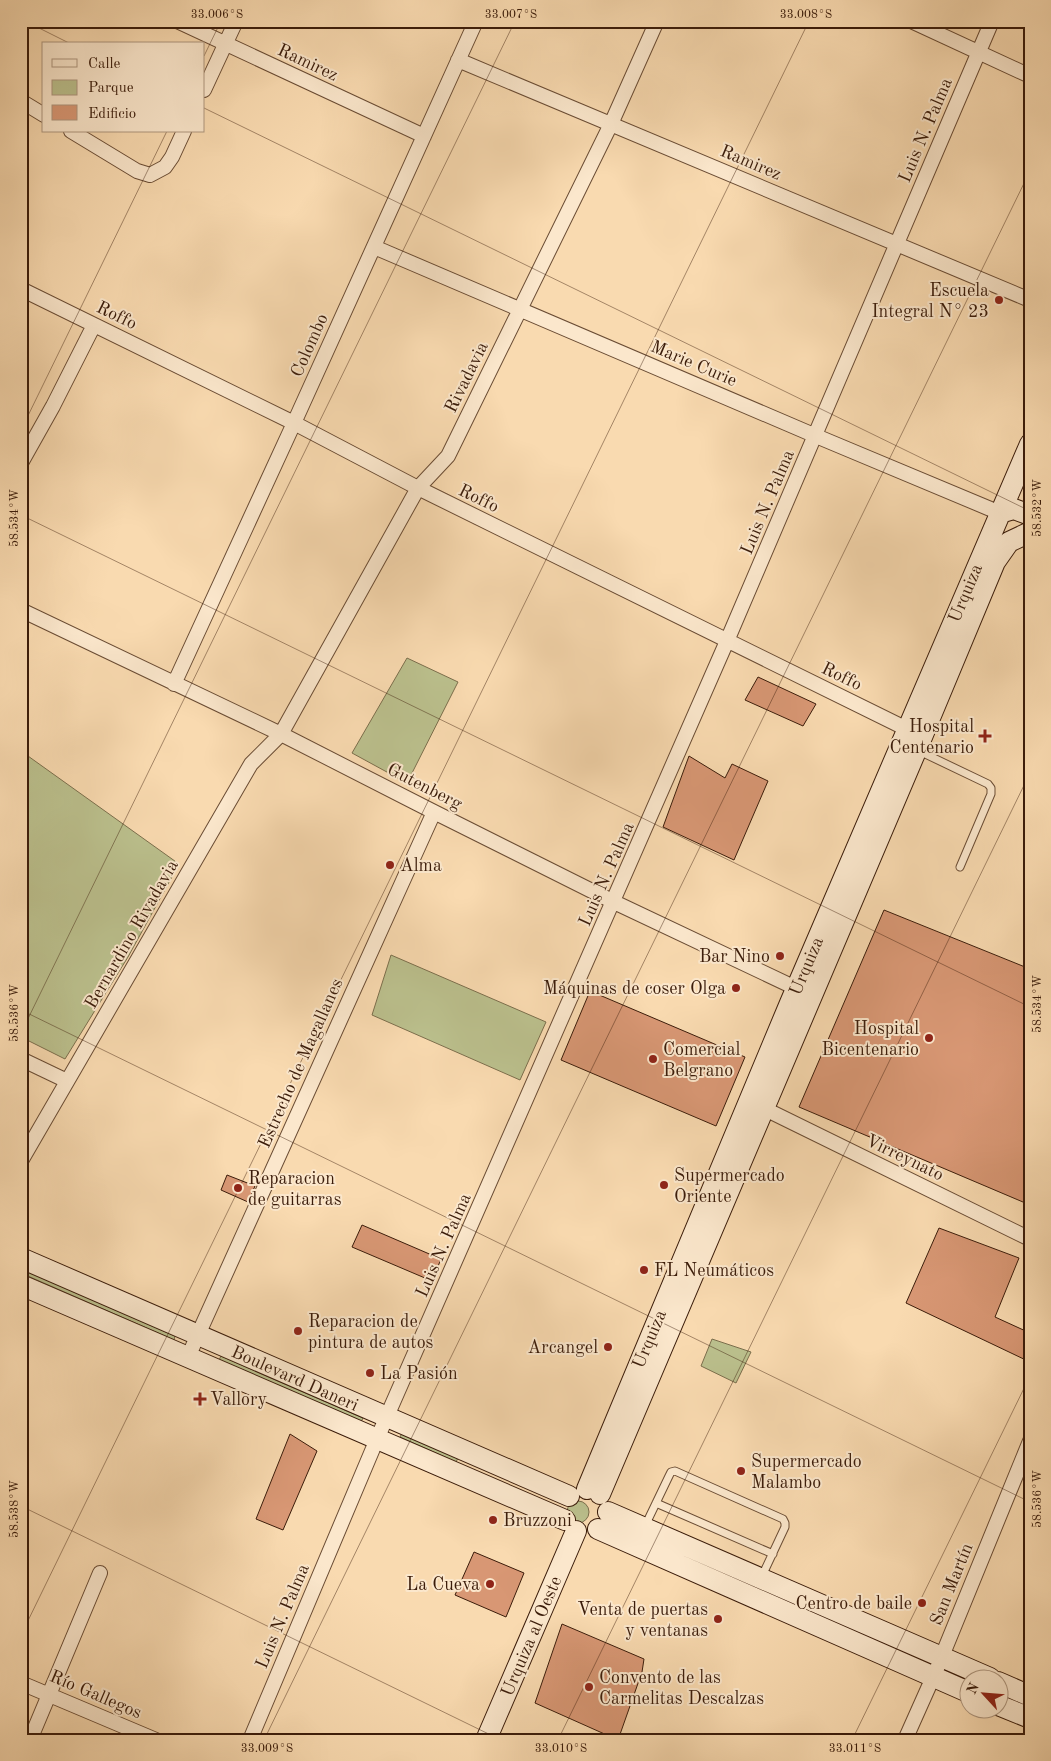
<svg xmlns="http://www.w3.org/2000/svg" width="1051" height="1761" font-family="'Old Standard TT',serif">
<style>
.green{fill:#bbc08d;stroke:#7b6e4c}
.building{fill:#d89774;stroke:#3b1c0a}
.lines{fill:none;stroke-linecap:round;stroke-linejoin:round}
.lane-casing{stroke:#6a4c34;stroke-width:9}
.street-casing{stroke:#6a4c34;stroke-width:16}
.secondary-casing{stroke:#3b1c0a;stroke-width:22}
.lane{stroke:#fbe7cc;stroke-width:7}
.street{stroke:#fbe7cc;stroke-width:14}
.secondary{stroke:#fbe7cc;stroke-width:20}
.ticks{fill:none;stroke:#3b1c0a;stroke-width:1;stroke-opacity:0.45}
.poi-dot{fill:#8f2418;stroke:#fbe7cc;stroke-width:2}
.labels{text-anchor:middle;stroke-width:4;stroke-linejoin:round;paint-order:stroke}
.street-label{font-size:18px;fill:#3b1c0a;stroke:#fbe7cc}
.poi-label{font-size:18px;fill:#3b1c0a;stroke:#fbe7cc;text-anchor:start}
.neatline{fill:none;stroke:#3b1c0a;stroke-width:2}
.ticks-label{font-size:12px;text-anchor:middle;fill:#3b1c0a}
</style>
<rect width="100%" height="100%" fill="#f9dab0"/>
<filter id="stains"><feTurbulence type="fractalNoise" baseFrequency=".004" numOctaves="4"/><feColorMatrix values="0 0 0 0 .2 0 0 0 0 .09 0 0 0 0 .02 0 0 0 .5 -.17"/></filter>
<radialGradient id="worn" r=".72"><stop offset=".6" stop-color="#630" stop-opacity="0"/><stop offset="1" stop-color="#630" stop-opacity=".3"/></radialGradient>
<path class="green" d="M407,658L458,682L407,783L352,753Z
M21,751L179,864L128,957L65,1059L21,1037Z
M391,955L546,1022L520,1080L372,1015Z
M21,1268L175,1336L174,1340L21,1273Z
M712,1339L751,1352L736,1383L701,1366Z
M221,1356L363,1418L361,1422L219,1360Z
M402,1433L458,1458L456,1462L400,1437Z
M567 1512a11 11 0 1 1 22 0a11 11 0 1 1-22 0Z"/>
<path class="building" d="M758,677L816,704L803,726L745,700Z
M689,756L725,778L732,764L768,781L734,860L663,827Z
M884,910L1030,969V1205L799,1107Z
M590,991L745,1057L716,1126L561,1060Z
M227,1175L255,1186L248,1202L221,1190Z
M362,1225L441,1259L432,1281L352,1247Z
M939,1228L1019,1258L995,1317L1030,1333V1362L906,1303Z
M290,1434L317,1451L283,1530L256,1519Z
M474,1552L524,1573L506,1617L455,1595Z
M562,1624L644,1659L642,1672L618,1740L535,1703Z"/>
<g class="lines">
<g class="lane-casing">
<path id="lane" d="M919,751L988,784L991,788V794L960,867
M656,1503L773,1554
M645,1526L669,1476L671,1472L675,1471L783,1519L785,1523V1527L762,1576"/>
</g>
<g class="street-casing">
<path id="street" d="M177,21L424,136
M911,21L1030,76
M458,60L1030,300
M204,90L236,21
M21,101L44,115
M71,131L137,171L150,175L165,167L172,157L184,131
M374,247L816,436L1000,513
M21,289L294,423L418,488L915,733
M21,463L53,406L94,325
M21,610L281,734L434,812L614,902L802,991
M174,684L294,423L476,21
M21,1059L67,1081
M765,1109L1030,1239
M21,1161L251,764L281,734L418,488L448,456L611,124L657,21
M188,1357L434,812
M21,1683L156,1740
M30,1740L100,1573
M250,1740L377,1439L727,641L992,21
M905,1740L938,1666L1030,1441"/>
</g>
<g class="secondary-casing">
<path id="secondary" d="M1000,513L1014,509L1030,515
M21,1258L569,1496
M21,1285L565,1520
M587,1489L790,1003L1030,444
M600,1494L922,737L995,562L1009,542L1030,532
M608,1512L990,1678
M598,1529L968,1692
M998,1682L1030,1696
M998,1705L1030,1718
M486,1740L576,1531"/>
</g>
<use href="#lane" class="lane"/>
<use href="#street" class="street"/>
<use href="#secondary" class="secondary"/>
</g>
<path class="ticks" d="M25,21L71,44M204,56L221,21M204,108L1030,511M21,430L167,131M21,515L1030,1007M21,1010L1030,1502M21,1033L515,21M21,1506L501,1740M21,1635L809,21M264,1740L1030,171M558,1740L1030,773M852,1740L1030,1376"/>
<g class="poi-dot">
<circle cx="999" cy="300" r="5"/>
<path d="M982.5 728.5h5v5h5v5h-5v5h-5v-5h-5v-5h5z"/>
<circle cx="390" cy="865" r="5"/>
<circle cx="780" cy="956" r="5"/>
<circle cx="736" cy="988" r="5"/>
<circle cx="929" cy="1038" r="5"/>
<circle cx="653" cy="1059" r="5"/>
<circle cx="664" cy="1185" r="5"/>
<circle cx="238" cy="1188" r="5"/>
<circle cx="644" cy="1270" r="5"/>
<circle cx="298" cy="1331" r="5"/>
<circle cx="608" cy="1347" r="5"/>
<circle cx="370" cy="1373" r="5"/>
<path d="M197.5 1391.5h5v5h5v5h-5v5h-5v-5h-5v-5h5z"/>
<circle cx="741" cy="1471" r="5"/>
<circle cx="493" cy="1520" r="5"/>
<circle cx="490" cy="1584" r="5"/>
<circle cx="922" cy="1603" r="5"/>
<circle cx="718" cy="1619" r="5"/>
<circle cx="589" cy="1687" r="5"/>
</g>
<g class="labels">
<g class="street-label">
<text transform="translate(308 62) rotate(25)" y="6">Ramirez</text>
<text transform="translate(925 130) rotate(-67)" y="6">Luis N. Palma</text>
<text transform="translate(751 162) rotate(23)" y="6">Ramirez</text>
<text transform="translate(117 315) rotate(26)" y="6">Roffo</text>
<text transform="translate(309 345) rotate(-66)" y="6">Colombo</text>
<text transform="translate(694 363) rotate(23)" y="6">Marie Curie</text>
<text transform="translate(466 377) rotate(-64)" y="6">Rivadavia</text>
<text transform="translate(479 498) rotate(26)" y="6">Roffo</text>
<text transform="translate(767 502) rotate(-67)" y="6">Luis N. Palma</text>
<text transform="translate(965 593) rotate(-67)" y="6">Urquiza</text>
<text transform="translate(842 676) rotate(26)" y="6">Roffo</text>
<text transform="translate(425 786) rotate(27)" y="6">Gutenberg</text>
<text transform="translate(606 874) rotate(-66)" y="6">Luis N. Palma</text>
<text transform="translate(131 934) rotate(-60)" y="6">Bernardino Rivadavia</text>
<text transform="translate(806 966) rotate(-67)" y="6">Urquiza</text>
<text transform="translate(300 1063) rotate(-66)" y="6">Estrecho de Magallanes</text>
<text transform="translate(905 1157) rotate(26)" y="6">Virreynato</text>
<text transform="translate(443 1245) rotate(-66)" y="6">Luis N. Palma</text>
<text transform="translate(649 1339) rotate(-67)" y="6">Urquiza</text>
<text transform="translate(295 1378) rotate(24)" y="6">Boulevard Daneri</text>
<text transform="translate(951 1584) rotate(-68)" y="6">San Martín</text>
<text transform="translate(282 1616) rotate(-67)" y="6">Luis N. Palma</text>
<text transform="translate(531 1636) rotate(-67)" y="6">Urquiza al Oeste</text>
<text transform="translate(96 1694) rotate(23)" y="6">Río Gallegos</text>
</g>
<g class="poi-label">
<text x="989" y="296" text-anchor="end">Escuela<tspan x="989" dy="21">Integral N° 23</tspan></text>
<text x="974" y="732" text-anchor="end">Hospital<tspan x="974" dy="21">Centenario</tspan></text>
<text x="400" y="871">Alma</text>
<text x="770" y="962" text-anchor="end">Bar Nino</text>
<text x="726" y="994" text-anchor="end">Máquinas de coser Olga</text>
<text x="919" y="1034" text-anchor="end">Hospital<tspan x="919" dy="21">Bicentenario</tspan></text>
<text x="663" y="1055">Comercial<tspan x="663" dy="21">Belgrano</tspan></text>
<text x="674" y="1181">Supermercado<tspan x="674" dy="21">Oriente</tspan></text>
<text x="248" y="1184">Reparacion<tspan x="248" dy="21">de guitarras</tspan></text>
<text x="654" y="1276">FL Neumáticos</text>
<text x="308" y="1327">Reparacion de<tspan x="308" dy="21">pintura de autos</tspan></text>
<text x="598" y="1353" text-anchor="end">Arcangel</text>
<text x="380" y="1379">La Pasión</text>
<text x="210" y="1405">Vallory</text>
<text x="751" y="1467">Supermercado<tspan x="751" dy="21">Malambo</tspan></text>
<text x="503" y="1526">Bruzzoni</text>
<text x="480" y="1590" text-anchor="end">La Cueva</text>
<text x="912" y="1609" text-anchor="end">Centro de baile</text>
<text x="708" y="1615" text-anchor="end">Venta de puertas<tspan x="708" dy="21">y ventanas</tspan></text>
<text x="599" y="1683">Convento de las<tspan x="599" dy="21">Carmelitas Descalzas</tspan></text>
</g>
</g>
<rect width="1051" height="1761" fill="none" stroke="#f9dab0" stroke-width="55"/>
<rect x="42" y="42" width="162" height="90" fill="#fbe7cc" stroke="#ae967e"/>
<rect x="52" y="59" width="25" height="8" fill="#fbe7cc" stroke="#ae967e"/>
<text x="88" y="68" font-size="15" fill="#3b1c0a">Calle</text>
<rect x="52" y="80" width="25" height="15" fill="#bbc08d" stroke="#ae967e"/>
<text x="88" y="92" font-size="15" fill="#3b1c0a">Parque</text>
<rect x="52" y="105" width="25" height="15" fill="#d89774" stroke="#ae967e"/>
<text x="88" y="118" font-size="15" fill="#3b1c0a">Edificio</text>
<g transform="translate(984 1694) rotate(296)"><circle r="24" fill="#fbe7cc" stroke="#ae967e"/>
<path d="M0-4L9 19L0 12L-9 19Z" fill="#8f2418"/>
<text y="-8" font-size="14" font-weight="bold" text-anchor="middle" fill="#3b1c0a">N</text>
</g>
<rect x="28" y="28" width="996" height="1706" class="neatline"/>
<g class="ticks-label">
<text x="217" y="18">33.006°S</text>
<text x="511" y="18">33.007°S</text>
<text x="806" y="18">33.008°S</text>
<text transform="translate(1037 508) rotate(-90)" y="4">58.532°W</text>
<text transform="translate(14 518) rotate(-90)" y="4">58.534°W</text>
<text transform="translate(1037 1004) rotate(-90)" y="4">58.534°W</text>
<text transform="translate(14 1013) rotate(-90)" y="4">58.536°W</text>
<text transform="translate(1037 1499) rotate(-90)" y="4">58.536°W</text>
<text transform="translate(14 1509) rotate(-90)" y="4">58.538°W</text>
<text x="267" y="1752">33.009°S</text>
<text x="561" y="1752">33.010°S</text>
<text x="855" y="1752">33.011°S</text>
</g>
<rect width="100%" height="100%" filter="url(#stains)"/>
<rect width="100%" height="100%" fill="url(#worn)"/>
</svg>
